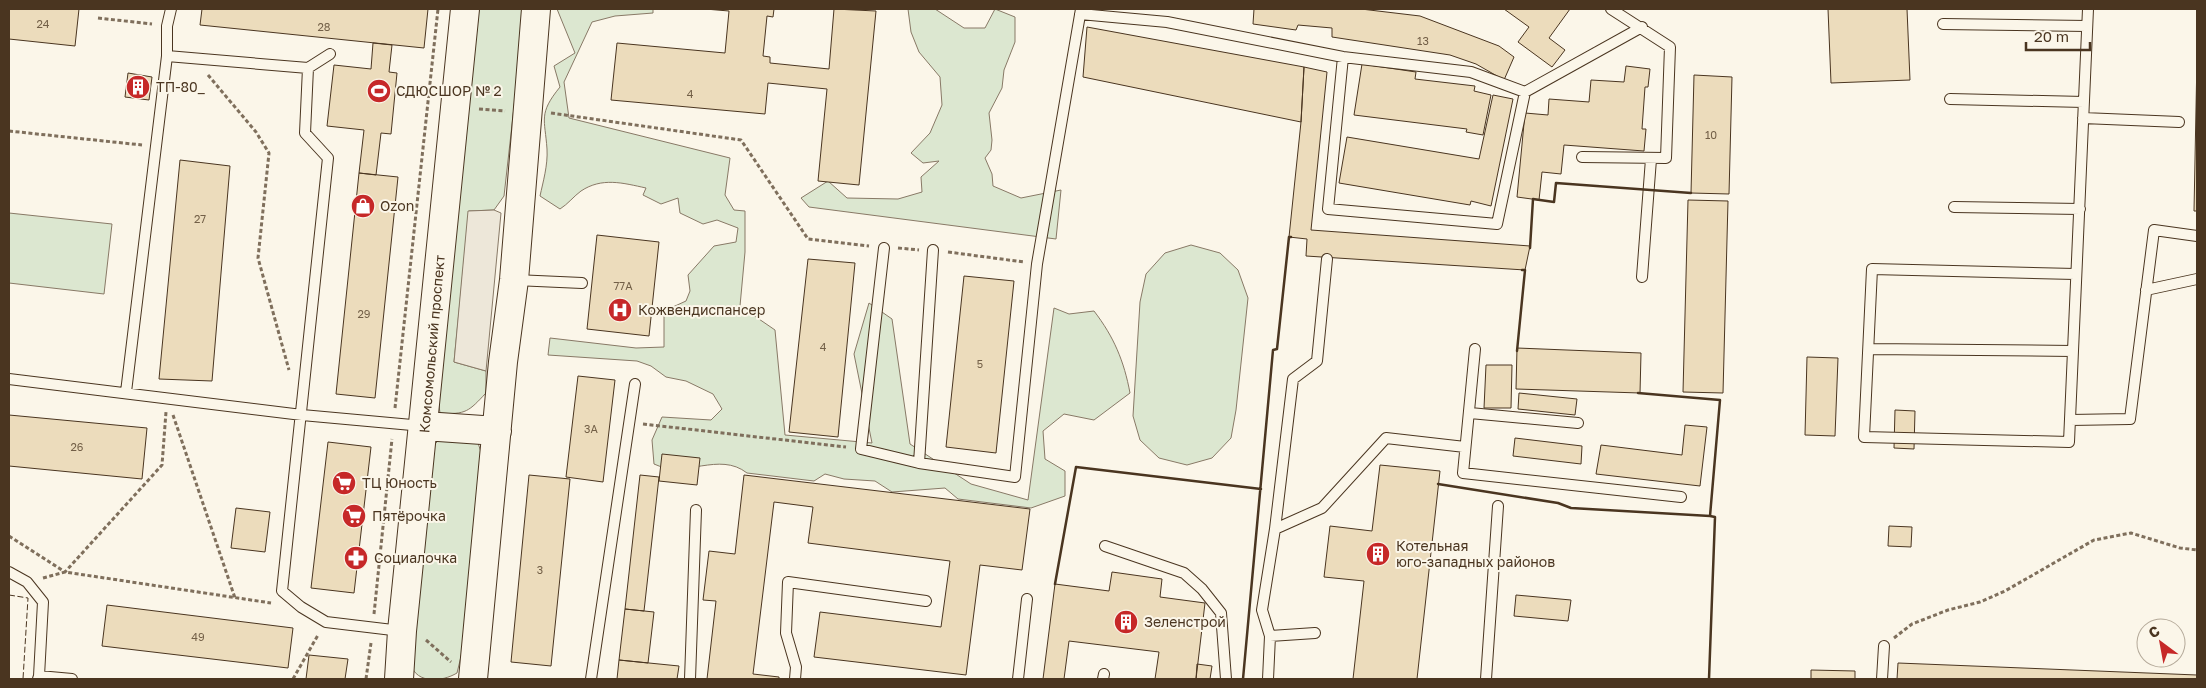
<svg xmlns="http://www.w3.org/2000/svg" width="2206" height="688" font-family="'Golos Text',sans-serif">
<style>
.green{fill:#dce7d0;stroke:#887966}
.parking{fill:#ede7d9;stroke:#887966}
.building{fill:#ecdcbc;stroke:#4a3520}
.lines{fill:none;stroke-linecap:round;stroke-linejoin:round}
.lane-casing{stroke:#4a3520;stroke-width:12}
.primary-casing{stroke:#4a3520;stroke-width:30}
.path{stroke:#7f6f5c;stroke-width:3;stroke-dasharray:4 2.5;stroke-linecap:butt}
.lane{stroke:#fbf6e9;stroke-width:10}
.primary{stroke:#fbf6e9;stroke-width:28}
.fence{stroke:#4a3520;stroke-width:1;stroke-dasharray:6 2.5;stroke-linecap:butt}
.wall{stroke:#4a3520;stroke-width:2.5}
.labels{text-anchor:middle;stroke-width:4;stroke-linejoin:round;paint-order:stroke}
.number-label{font-size:11px;fill:#725f47}
.poi-label{font-size:14px;fill:#4a3520;stroke:#fbf6e9;text-anchor:start}
.street-label{font-size:14px;fill:#4a3520;stroke:#fbf6e9}
</style>
<rect width="100%" height="100%" fill="#fbf6e9"/>
<path class="green" d="M479,9H525L504,196L494,210L469,211L454,362L486,371V393C469,411 466,415 440,413L438,398Z
M557,9H653V13L615,16L592,22L564,82L569,118L730,158L725,195L734,210L745,211V252L740,306L775,330L785,435L872,443L854,354L869,303L892,319L910,444L971,484L1028,500L1054,308L1069,314L1094,311C1114,337 1124,361 1130,393L1094,420L1064,414L1043,431L1045,459L1065,471V496L1031,508L958,499L945,488L892,492L875,481L844,479L825,474L814,481L747,473C719,451 685,479 654,464L652,440L662,417L711,420L722,409L713,394L686,381L666,377L651,366L637,361L548,355L550,338L636,348L664,347V311L686,301L690,291L688,275L714,246L736,242L738,228L717,220L703,224L680,213L678,198L661,204L643,195L646,188C623,183 602,177 581,191C574,196 568,204 560,209L540,196C543,182 548,165 547,149C545,119 538,114 560,87L554,66L575,53Z
M908,9H935L964,28H985L995,9L1015,17V42L1004,70L1002,88L989,113L992,140L991,150L985,158L992,174L993,186L1021,198L1061,190L1056,239L809,207L801,198L828,181L847,198L898,199L922,192L921,177L939,161L923,163L911,153L930,133L942,105L940,77L919,52L911,32Z
M9,213L112,224L104,294L9,283Z
M1191,245L1220,253L1238,270L1248,298L1236,410L1231,438L1212,458L1187,465L1159,458L1140,440L1133,416L1140,302L1146,274L1165,253Z
M443,436L478,443L481,452L465,640L457,673C442,682 417,684 411,665L434,445Z"/>
<path class="parking" d="M494,210L501,213L486,371L454,362L468,211Z"/>
<path class="building" d="M9,9H79L75,46L9,39Z
M202,9H428L424,48L200,25Z
M705,9H774L773,17L767,16L763,56L770,57V63L829,69L834,9L876,11L859,185L818,181L827,89L768,83L765,114L611,100L617,43L725,53L729,11Z
M1254,9H1361L1420,16L1499,46L1514,57L1504,80L1476,64L1450,55L1332,37V28L1298,25L1296,30L1253,24Z
M1504,9H1570L1549,38L1565,50L1552,67L1518,42L1529,27Z
M1828,9H1907L1910,80L1831,83Z
M1087,27L1304,67L1301,122L1083,77Z
M373,43L392,45L389,72L397,73L391,134L381,133L376,175L359,173L364,130L327,126L334,65L371,69Z
M2197,57V211H2194Z
M1362,64L1416,72L1415,79L1475,86L1474,91L1491,95L1483,135L1466,132L1467,129L1354,115Z
M1626,66L1650,69L1648,87H1645L1642,129H1646L1644,151L1564,145L1561,174L1542,172L1539,200L1517,197L1525,113L1548,115L1549,99L1589,102L1591,80L1624,82Z
M1304,67L1327,72L1311,230L1530,246L1525,270L1306,256L1307,239L1289,237L1301,122Z
M128,73L152,77L149,100L125,97Z
M1694,75L1732,77L1729,194L1691,193Z
M1493,95L1513,99L1491,206L1471,201L1470,205L1339,183L1347,137L1479,159Z
M180,160L230,166L212,381L159,379Z
M359,173L398,177L375,398L336,394Z
M1688,200L1728,201L1723,393L1683,392Z
M597,235L659,242L649,336L587,329Z
M808,259L855,263L838,437L789,432Z
M964,276L1014,281L996,453L946,447Z
M1517,348L1641,353L1640,393L1516,389Z
M1807,357L1838,358L1835,436L1805,435Z
M1486,365H1512L1511,408H1484Z
M578,376L615,380L603,482L566,477Z
M1519,393L1577,399L1575,415L1518,409Z
M1895,410L1915,411L1914,449L1894,448Z
M9,415L147,428L142,479L9,466Z
M1685,425L1707,427L1700,486L1596,474L1601,445L1682,455Z
M1515,438L1582,446L1581,464L1513,456Z
M328,442L371,447L354,593L311,588Z
M662,454L700,458L697,485L659,481Z
M1380,465L1440,471L1417,679H1353L1364,581L1324,577L1330,526L1372,531Z
M529,475L570,479L551,666L511,662Z
M640,475L659,477L644,611L625,609Z
M744,475L1030,509L1022,570L980,565L966,675L814,657L820,612L941,627L950,561L808,543L813,507L774,502L753,674L779,677V679H707L716,601L703,600L709,551L735,554Z
M236,508L270,512L265,552L231,548Z
M1889,526L1912,527L1911,547L1888,546Z
M1112,572L1162,579L1160,597L1205,603L1196,679H1155L1159,652L1069,641L1064,679H1043L1055,584L1109,591Z
M1516,595L1571,600L1568,621L1514,616Z
M107,605L293,628L288,668L102,646Z
M625,609L654,612L648,663L619,660Z
M309,655L348,659L345,679H306Z
M619,660L679,666L677,679H617Z
M1898,663L2197,675V679H1897Z
M1197,664L1212,666L1210,679H1196Z
M1811,670L1855,671V679H1811Z"/>
<g class="lines">
<g class="lane-casing">
<path id="lane" d="M1080,14L1167,22L1343,57L1471,72L1525,92L1642,27
M1943,24L2087,26
M167,56L308,68L330,54
M1343,57L1328,209L1497,224L1525,92
M308,68L305,133L328,158L282,591L301,607L326,622L401,631
M1950,99L2084,102
M2083,118L2179,122
M1582,157L1666,158L1670,47L1611,9
M1954,207L2080,209
M884,248L861,449L919,463
M933,250L919,463L1015,477L1037,264L1081,9
M2075,274L1872,269L1864,437L2069,442L2088,9
M1642,277L1651,159
M515,280L582,283
M2146,290L2197,279
M1475,349L1463,473L1681,497
M1869,349L2073,351
M9,379L302,415L423,426
M126,392L167,56V26L171,9
M1470,413L1578,423
M2070,420L2130,419L2154,230L2197,236
M1275,529L1322,508L1386,438L1465,447
M1105,546L1184,573L1202,589L1221,613L1226,679
M9,572L27,582L43,602L39,676
M1270,636L1315,633
M38,679L39,676L72,679
M591,679L635,384
M690,679L696,510
M795,679L796,667L786,633L788,582L926,601
M1018,679L1027,599
M1103,679L1104,674
M1268,679L1270,636L1262,610L1275,529L1293,379L1317,361L1327,259
M1486,679L1498,506
M1882,679L1884,646"/>
</g>
<g class="primary-casing">
<path id="primary" d="M424,426L497,431
M399,679L402,631L465,9
M473,679L503,362L514,280L536,9"/>
</g>
<path class="path" d="M98,18L152,24
M208,75L256,132L269,153L258,258L289,370
M479,109L505,111
M551,113L741,140L808,239L869,246
M9,131L142,145
M898,248L919,250
M948,252L1024,262
M395,408L438,9
M173,415L235,598
M643,424L846,447
M9,536L65,572L162,465L166,412
M43,578L65,572L271,603
M374,614L392,439
M1894,638L1912,624L1948,610L1980,602L2005,591L2094,540L2131,533L2180,548L2197,550
M426,640L451,662
M293,679L318,635
M366,679L371,643"/>
<use href="#lane" class="lane"/>
<use href="#primary" class="primary"/>
<path class="fence" d="M9,595L28,598L23,679"/>
<path class="wall" d="M1530,248L1533,199L1554,202L1556,183L1691,193
M1517,351L1525,270H1522
M1638,393L1720,400L1710,516L1715,517L1709,679
M1438,484L1558,503L1571,508L1710,516
M1055,584L1076,467L1261,489
M1243,679L1273,350L1277,349L1289,237H1291"/>
</g>
<defs>
<g id="building-disc" transform="scale(1.25)"><circle r="9.5" fill="#c62828" stroke="#fbf6e9"/><path d="M-4-6H4V6H1V3H-1V6H-4ZM-2.5-4.3h1.7v1.8h-1.7ZM.8-4.3h1.7v1.8H.8ZM-2.5-1h1.7V.8h-1.7ZM.8-1h1.7V.8H.8Z" fill="#fff"/></g>
<g id="stadium-disc" transform="scale(1.25)"><circle r="9.5" fill="#c62828" stroke="#fbf6e9"/><path d="M0-5a6.5 5 0 1 0 0 10a6.5 5 0 1 0 0-10ZM-3.5-1.8h7v3.6h-7Z" fill="#fff"/></g>
<g id="shop-disc" transform="scale(1.25)"><circle r="9.5" fill="#c62828" stroke="#fbf6e9"/><path d="M-5-2.5h2.3a2.7 3.5 0 0 1 5.4 0H5L5.5 6h-11ZM-1.5-2.5h3a1.5 2.3 0 0 0-3 0Z" fill="#fff"/></g>
<g id="hospital-disc" transform="scale(1.25)"><circle r="9.5" fill="#c62828" stroke="#fbf6e9"/><path d="M-5-5h3v3.5h4V-5h3V5h-3V1.5h-4V5h-3Z" fill="#fff"/></g>
<g id="supermarket-disc" transform="scale(1.25)"><circle r="9.5" fill="#c62828" stroke="#fbf6e9"/><path d="M-6-5.5h2.5l.6 2H6L4.5 2H-2.5L-4.4-4H-6ZM-1.5 3.2a1.3 1.3 0 1 0 .1 0ZM3 3.2a1.3 1.3 0 1 0 .1 0Z" fill="#fff"/></g>
<g id="pharmacy-disc" transform="scale(1.25)"><circle r="9.5" fill="#c62828" stroke="#fbf6e9"/><path d="M-2-6h4v4h4v4h-4v4h-4v-4h-4v-4h4Z" fill="#fff"/></g>
</defs>
<g fill-rule="evenodd">
<use href="#building-disc" x="138" y="87"/>
<use href="#stadium-disc" x="379" y="91"/>
<use href="#shop-disc" x="363" y="206"/>
<use href="#hospital-disc" x="620" y="310"/>
<use href="#supermarket-disc" x="344" y="483"/>
<use href="#supermarket-disc" x="354" y="516"/>
<use href="#building-disc" x="1378" y="554"/>
<use href="#pharmacy-disc" x="356" y="558"/>
<use href="#building-disc" x="1126" y="622"/>
</g>
<g class="labels">
<g class="number-label">
<text x="43" y="28">24</text>
<text x="324" y="31">28</text>
<text x="1423" y="45">13</text>
<text x="690" y="98">4</text>
<text x="1711" y="139">10</text>
<text x="200" y="223">27</text>
<text x="623" y="290">77А</text>
<text x="364" y="318">29</text>
<text x="823" y="351">4</text>
<text x="980" y="368">5</text>
<text x="591" y="433">3А</text>
<text x="77" y="451">26</text>
<text x="540" y="574">3</text>
<text x="198" y="641">49</text>
</g>
<g class="poi-label">
<text x="156" y="92">ТП-80_</text>
<text x="396" y="96">СДЮСШОР № 2</text>
<text x="380" y="211">Ozon</text>
<text x="638" y="315">Кожвендиспансер</text>
<text x="362" y="488">ТЦ Юность</text>
<text x="372" y="521">Пятёрочка</text>
<text x="1396" y="551">Котельная<tspan x="1396" dy="16">юго-западных районов</tspan></text>
<text x="374" y="563">Социалочка</text>
<text x="1144" y="627">Зеленстрой</text>
</g>
<g class="street-label">
<text transform="translate(432 344) rotate(-85)" y="5">Комсомольский проспект</text>
</g>
</g>
<rect width="2206" height="688" fill="none" stroke="#4a3520" stroke-width="20"/>
<g transform="translate(2161 643) rotate(328)"><circle r="24" fill="#fbf6e9" stroke="#b4a999"/>
<path d="M0-4L9 19L0 12L-9 19Z" fill="#c62828"/>
<text y="-8" font-size="14" font-weight="bold" text-anchor="middle" fill="#4a3520">С</text>
</g>
<path d="M2026 42v8h64v-8" fill="none" stroke="#4a3520" stroke-width="2.5"/>
<text x="2034" y="42" font-size="15" fill="#4a3520" stroke="#fbf6e9" stroke-width="4" paint-order="stroke">20 m</text>
</svg>
